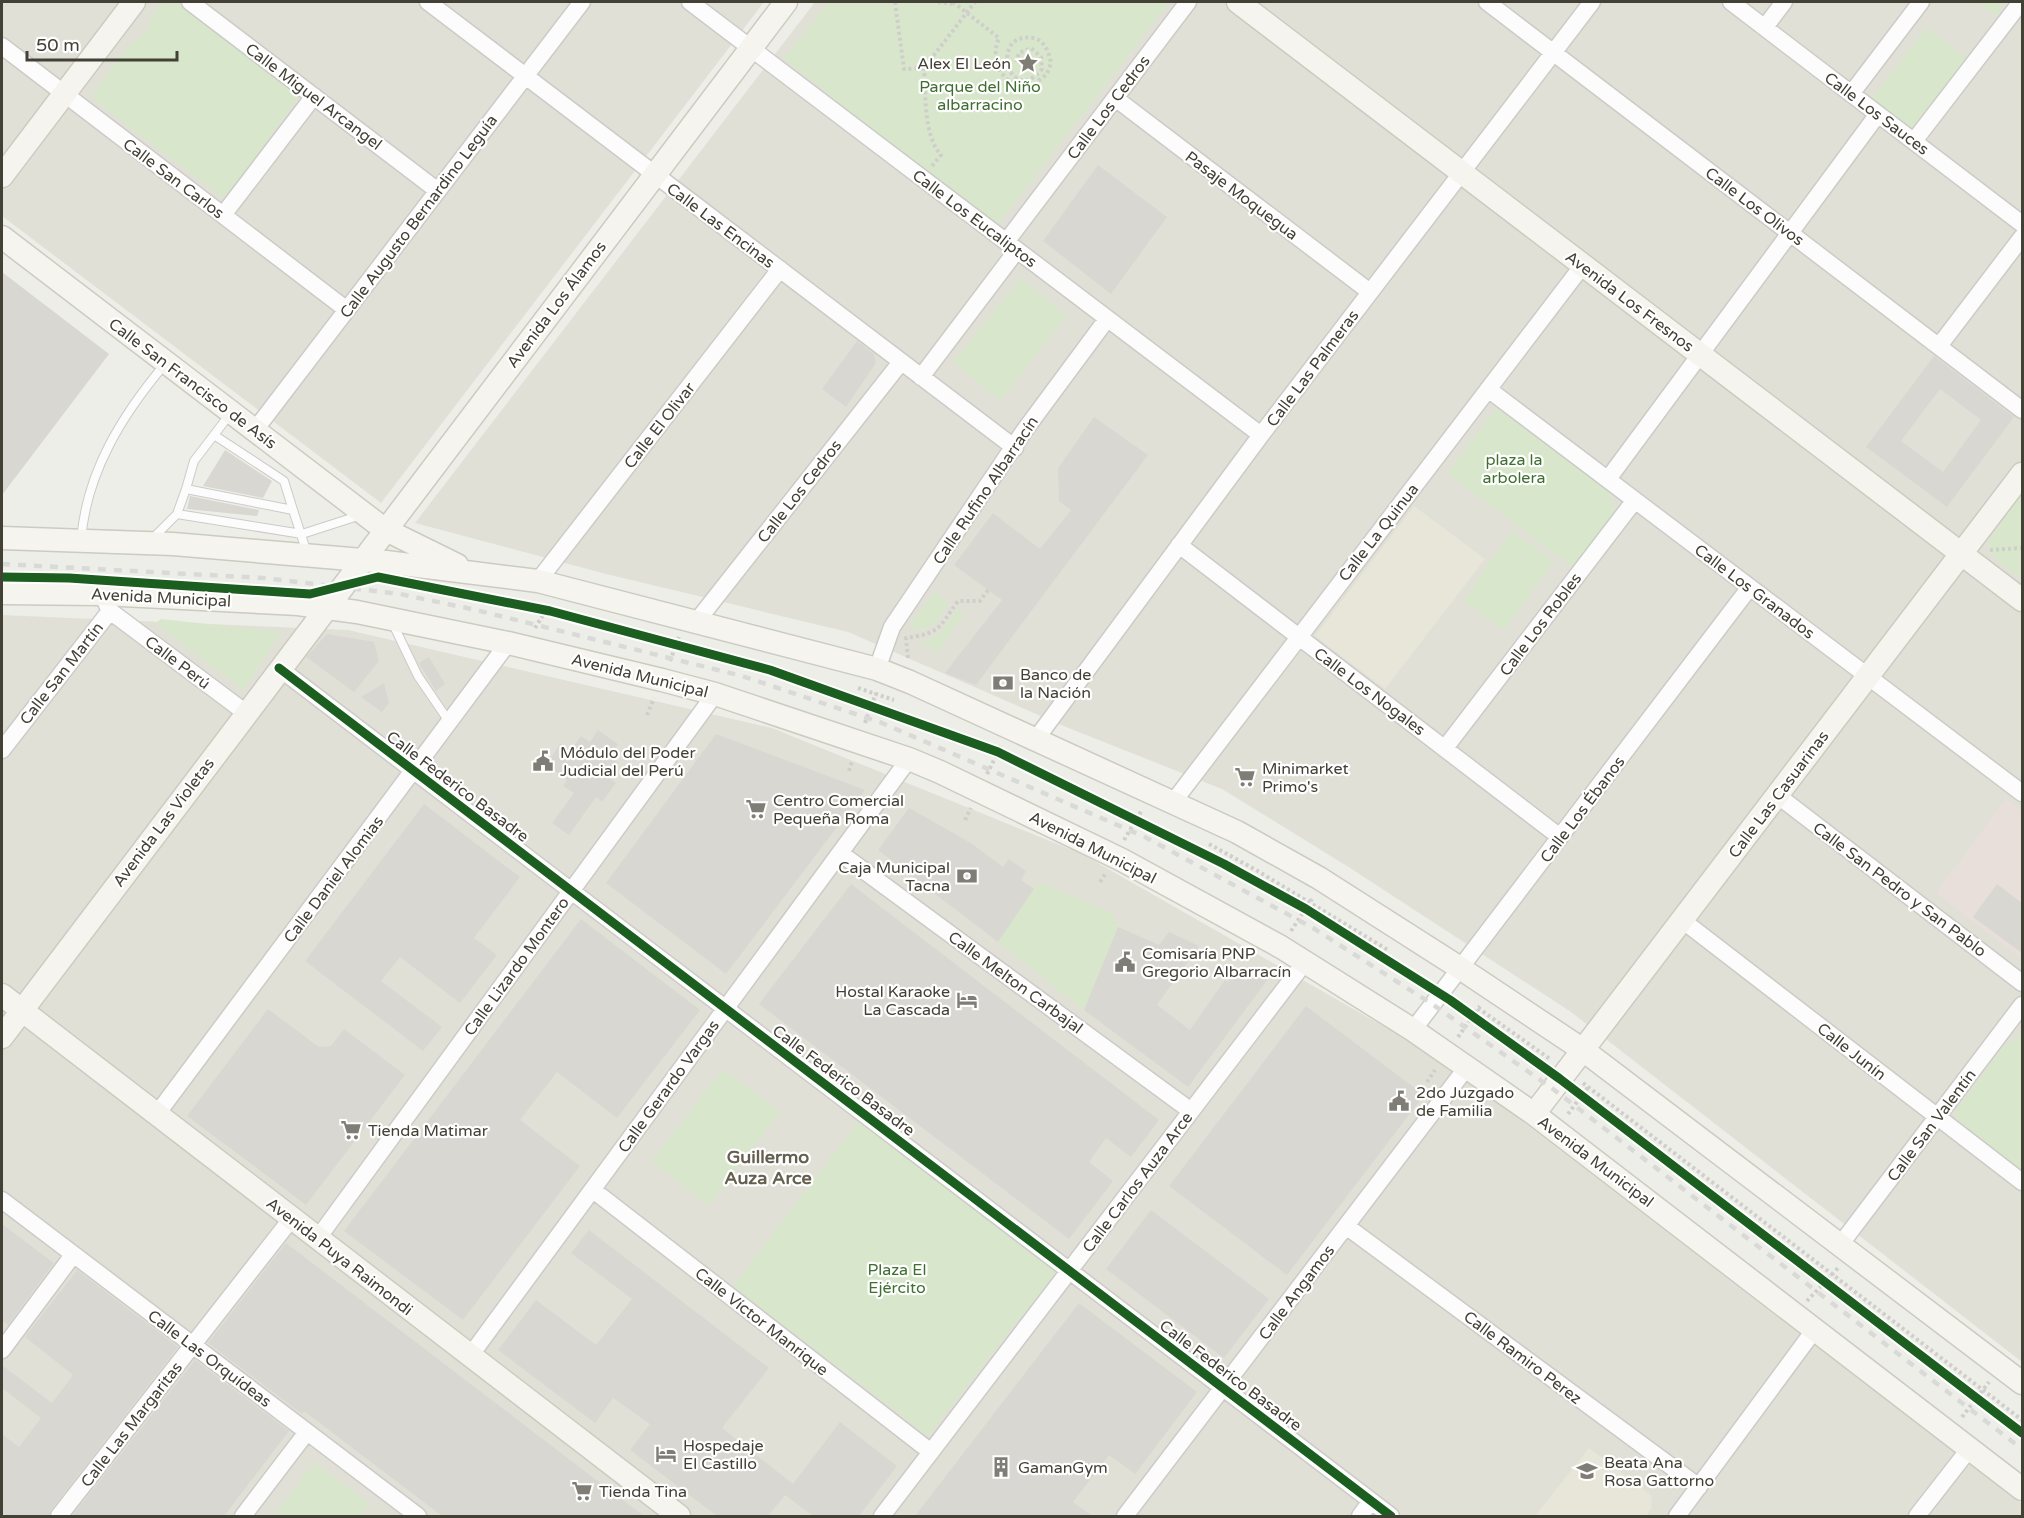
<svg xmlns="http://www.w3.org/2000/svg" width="2024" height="1518" font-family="'Varela Round',sans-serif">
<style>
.residential{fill:#e1e0d7}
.education{fill:#e8e6d9}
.medical{fill:#e8dfda}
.green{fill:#d8e7cb}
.building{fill:#d8d7d1;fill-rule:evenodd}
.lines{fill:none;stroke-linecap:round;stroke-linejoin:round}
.lane-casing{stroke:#cccbc7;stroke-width:10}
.street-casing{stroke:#cccbc7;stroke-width:19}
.secondary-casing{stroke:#cccbc0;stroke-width:25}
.path{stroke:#cfcecb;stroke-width:4;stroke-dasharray:3 3;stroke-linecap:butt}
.lane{stroke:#fcfcfc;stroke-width:8}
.street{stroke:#fcfcfc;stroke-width:16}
.secondary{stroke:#f5f4ee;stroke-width:22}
.rail{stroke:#d9d9d8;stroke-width:4.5;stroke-dasharray:8 8;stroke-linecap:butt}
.cycleway-casing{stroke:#fff;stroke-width:13}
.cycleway{stroke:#1b5e20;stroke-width:9}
.labels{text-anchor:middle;stroke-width:4.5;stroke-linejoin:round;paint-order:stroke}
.poi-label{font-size:16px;fill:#434036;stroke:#fff;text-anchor:start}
.park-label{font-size:16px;fill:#3f6e30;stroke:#fff}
.street-label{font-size:16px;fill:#434036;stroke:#fff}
.neighbourhood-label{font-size:18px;font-weight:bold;fill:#645f4f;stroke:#fff}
</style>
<rect width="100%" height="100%" fill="#eeeee9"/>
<path class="residential" d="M2,2H764L381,503L2,216Z
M815,2H2022V1362L1571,1012L1347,866L1222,789L1066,727L848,632L606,574L415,523Z
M2,615L348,630L772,728L1082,854L1441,1059L2022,1504V1516H2Z"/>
<path class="education" d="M1414,506L1485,559L1385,689L1315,636Z
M1589,1448L1652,1496L1651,1509L1646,1516H1535Z"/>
<path class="medical" d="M2006,799L2022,811V959L1936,893Z"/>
<path class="green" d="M163,2H176L297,94V100L228,194L221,196L94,100L93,94L136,38L141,37L150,26L148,22Z
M829,2H1169L999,223L993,224L784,59Z
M1977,2H2006L1996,16Z
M1926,28L1974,63L1920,136L1872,99Z
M1021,278L1067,316L1000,400L953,362Z
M1501,403L1609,489L1615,515L1575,569L1447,473Z
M2022,494V579C2010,569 1988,559 1988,542Z
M1512,531L1554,561L1504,630L1463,601Z
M934,592L949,603L934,626L916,631L910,625Z
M957,609L964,614L937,653L922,642L940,633Z
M161,619L281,632L244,690L155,623Z
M1039,882L1112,913L1118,927L1084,1010L998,942Z
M2022,1030V1169H2020L1957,1122L1956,1110L2006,1043H2013Z
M723,1069L780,1112L709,1205L652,1161Z
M863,1116L1059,1268L928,1436L733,1286Z
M315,1463L369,1504L359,1516H274Z"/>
<path class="building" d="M1098,165L1167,217L1111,294L1043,241Z
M2,272L109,354L2,495Z
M857,341L874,354L876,363L846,407L822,389Z
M1934,356L2014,417L1947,507L1866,447ZM1940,389L1981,420L1943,472L1901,441Z
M1094,417L1148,455L976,685L945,673L1002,600L954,565L993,513L1040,549L1071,510L1059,501L1058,468Z
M225,450L272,481L263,498L203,486Z
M190,496L259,510L257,516L187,509Z
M327,634L374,642L379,661L354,692L306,657Z
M429,657L445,684L436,691L419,663Z
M384,683L389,703L382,712L361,697Z
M598,730L618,744L610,757L618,763L608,777L616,783L602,802L596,797L569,835L552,823L574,793L563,786L567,780L546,765L561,743L571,750L581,736L590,742Z
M716,734L865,790L726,974L606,883Z
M424,804L520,877L474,938L497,955L460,1003L400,957L381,981L442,1027L423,1051L305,961Z
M909,808L971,843L1003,867L1009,859L1026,871L1021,880L1034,889L998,942L878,850Z
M851,884L1159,1120L1131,1157L1106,1138L1089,1162L1113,1181L1069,1239L759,1004Z
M1997,884L2022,903V953L1973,917Z
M581,919L700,1010L617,1118L557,1072L520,1120L580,1166L463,1320L344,1231Z
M1118,927L1159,945L1169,932L1199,946L1157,1005L1190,1030L1225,980L1228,982L1235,973L1246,981L1253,971L1268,979L1188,1087L1084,1010Z
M1306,1006L1424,1095L1287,1275L1169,1186Z
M268,1009L319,1047L331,1046L344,1029L405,1075L306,1205L187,1116Z
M1151,1210L1269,1299L1224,1358L1106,1269Z
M2,1224L54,1263L8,1325L2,1320Z
M589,1230L769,1368L722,1428L793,1484L840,1422L897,1466L859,1516H813L785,1495L768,1516H717L630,1450L650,1424L613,1398L595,1423L498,1350L536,1300L596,1345L632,1299L571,1253Z
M286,1243L599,1482L644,1516H442L304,1411L302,1414L208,1343Z
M77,1270L178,1347L51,1510L49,1516H2V1434L19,1447L41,1418L2,1388V1365L52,1403L73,1375L25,1337Z
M1079,1303L1197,1392L1135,1474L1109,1455L1073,1502L1092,1516H915Z
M195,1360L289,1431L224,1516H72Z"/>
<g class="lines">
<g class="lane-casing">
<path id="lane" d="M214,435L230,414
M186,489L194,461L214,435L284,481L293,510
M177,514L302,534L361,515
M151,540L177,514L186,489L293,510L307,553
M81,541C86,473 122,415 165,364
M392,622L418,676L450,723"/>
</g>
<g class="street-casing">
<path id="street" d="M190,2L438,191
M428,2L1015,448
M690,2L1261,435
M1487,2L2022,410
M1731,2L2022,224
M1765,27L1784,2
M2,46L347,310
M1851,94L1921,2
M1115,98L1370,292
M1914,141L2021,2
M223,215L314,96
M1006,242L1188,2
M1939,346L2022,237
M921,377L1017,250
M1488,389L2022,793
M255,430L582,2
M1608,479L1878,114
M1179,545L1560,837
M538,581L780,269
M102,594L110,611L246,713
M697,621L901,362
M279,668L1391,1516
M877,669L892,627L1024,431L1107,319
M1036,739L1261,435L1592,2
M1445,748L1635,500
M2,750L110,611
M1777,795L2022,983
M1174,801L1583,265
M840,853L1191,1111
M1682,920L2022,1182
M1413,1030L1750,587
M157,1114L508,643
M593,1190L931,1452
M2,1200L418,1516
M1346,1226L1699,1487
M318,1238L715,694
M1840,1245L2022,1005
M2,1350L73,1255
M470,1356L909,759
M59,1516L292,1218
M243,1516L307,1432
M882,1516L1305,962
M1125,1516L1467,1067
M1360,1516L1371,1501
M1677,1516L1815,1329
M1917,1516L1970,1448"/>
</g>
<g class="secondary-casing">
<path id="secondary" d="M1238,2L2022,600
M2,176L134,2
M2,237L384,529L457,565
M2,538L173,544L386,562L538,581L877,669L910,682L1237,832L1319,878L1460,968L1583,1050L2022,1383
M2,593L102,594L298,604L357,612L508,643L662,680L715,694L909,759L940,772L1122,860L1281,947L1413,1030L1534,1114L2022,1489
M2,995L679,1516
M2,1037L786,2
M1534,1114L2022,474"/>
</g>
<path class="path" d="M895,2L904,69L924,68
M938,2L953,4
M953,2L999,38C988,63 1005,89 1032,86L1047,74L1051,63C1049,53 1045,40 1033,38C988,31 1009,109 1042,69L1041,57L1031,48L1019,53L1016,62
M932,166L941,155C923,135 926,94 924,68L975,2
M1990,550L2022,548
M535,628L550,604
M908,658L906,638C940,633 938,629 958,601H980L988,590
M670,661L679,637
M858,688L894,700
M647,715L654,698
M865,723L876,693
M849,771L852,761
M987,774L1001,746
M965,820L971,808
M1124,840L1142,810
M1209,844L1256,870L1388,950
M1100,882L1106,873
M1291,931L1312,899
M1478,1008L1550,1059
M1458,1037L1480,1006
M1427,1082L1435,1070
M1583,1083L2022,1420
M1568,1114L1589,1086
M1807,1301L1839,1267
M1962,1417L1989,1382"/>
<use href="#lane" class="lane"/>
<use href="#street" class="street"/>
<use href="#secondary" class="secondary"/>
<path class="rail" d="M2,564L264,578L400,594L476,610L742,676L882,723L1145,837L1313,928L1432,1004L1553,1089L2022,1449"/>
<g class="cycleway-casing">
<path id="cycleway" d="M2,577L69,578L310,594L378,577L550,611L770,670L998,752L1224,864L1306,909L1450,1000L1560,1079L2022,1433
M279,668L1391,1516"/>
</g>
<use href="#cycleway" class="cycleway"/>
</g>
<defs>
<g id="sight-bare" transform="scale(1.62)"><path d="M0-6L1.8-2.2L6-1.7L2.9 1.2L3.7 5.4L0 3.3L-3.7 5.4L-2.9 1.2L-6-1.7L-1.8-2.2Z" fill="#7f7d75" stroke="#fff" stroke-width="2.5" paint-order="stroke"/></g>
<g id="bank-bare" transform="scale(1.62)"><path d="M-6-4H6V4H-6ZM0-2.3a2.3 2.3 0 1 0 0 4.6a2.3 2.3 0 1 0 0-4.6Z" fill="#7f7d75" stroke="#fff" stroke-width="2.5" paint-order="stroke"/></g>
<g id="civic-bare" transform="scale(1.62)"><path d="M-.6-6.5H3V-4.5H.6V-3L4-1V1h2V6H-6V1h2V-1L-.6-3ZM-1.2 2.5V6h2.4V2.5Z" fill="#7f7d75" stroke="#fff" stroke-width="2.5" paint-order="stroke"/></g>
<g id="supermarket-bare" transform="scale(1.62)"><path d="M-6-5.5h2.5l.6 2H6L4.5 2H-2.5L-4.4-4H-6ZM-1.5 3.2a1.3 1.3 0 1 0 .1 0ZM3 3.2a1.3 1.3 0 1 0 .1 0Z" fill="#7f7d75" stroke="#fff" stroke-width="2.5" paint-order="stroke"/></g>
<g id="hotel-bare" transform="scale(1.62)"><path d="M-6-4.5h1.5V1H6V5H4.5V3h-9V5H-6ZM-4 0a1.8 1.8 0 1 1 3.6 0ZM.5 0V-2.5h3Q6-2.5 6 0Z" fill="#7f7d75" stroke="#fff" stroke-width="2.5" paint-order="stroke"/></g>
<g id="building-bare" transform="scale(1.62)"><path d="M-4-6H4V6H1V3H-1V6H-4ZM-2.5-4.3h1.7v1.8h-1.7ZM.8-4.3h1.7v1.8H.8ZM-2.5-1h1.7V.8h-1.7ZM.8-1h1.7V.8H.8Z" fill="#7f7d75" stroke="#fff" stroke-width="2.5" paint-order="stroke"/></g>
<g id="school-bare" transform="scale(1.62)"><path d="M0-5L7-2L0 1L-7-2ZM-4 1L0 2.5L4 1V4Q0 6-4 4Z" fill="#7f7d75" stroke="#fff" stroke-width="2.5" paint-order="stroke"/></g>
</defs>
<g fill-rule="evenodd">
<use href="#sight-bare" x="1028" y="63"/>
<use href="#bank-bare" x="1003" y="683"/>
<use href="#civic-bare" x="543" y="761"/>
<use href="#supermarket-bare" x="1245" y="777"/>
<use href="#supermarket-bare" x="756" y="809"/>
<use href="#bank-bare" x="967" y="876"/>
<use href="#civic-bare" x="1125" y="962"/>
<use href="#hotel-bare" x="967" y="1000"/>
<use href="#civic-bare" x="1399" y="1101"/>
<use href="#supermarket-bare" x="351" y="1130"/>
<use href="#hotel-bare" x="666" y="1454"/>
<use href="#building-bare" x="1001" y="1467"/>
<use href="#school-bare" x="1587" y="1471"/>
<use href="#supermarket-bare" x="582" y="1491"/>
</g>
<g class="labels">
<g class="poi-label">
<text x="1011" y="69" text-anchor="end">Alex El León</text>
<text x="1020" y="680">Banco de<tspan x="1020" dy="18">la Nación</tspan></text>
<text x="560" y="758">Módulo del Poder<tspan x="560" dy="18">Judicial del Perú</tspan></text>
<text x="1262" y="774">Minimarket<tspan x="1262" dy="18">Primo's</tspan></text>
<text x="773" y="806">Centro Comercial<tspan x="773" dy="18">Pequeña Roma</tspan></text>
<text x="950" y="873" text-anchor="end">Caja Municipal<tspan x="950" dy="18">Tacna</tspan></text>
<text x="1142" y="959">Comisaría PNP<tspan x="1142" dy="18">Gregorio Albarracín</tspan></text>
<text x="950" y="997" text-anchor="end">Hostal Karaoke<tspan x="950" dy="18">La Cascada</tspan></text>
<text x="1416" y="1098">2do Juzgado<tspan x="1416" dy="18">de Familia</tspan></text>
<text x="368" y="1136">Tienda Matimar</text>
<text x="683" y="1451">Hospedaje<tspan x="683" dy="18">El Castillo</tspan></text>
<text x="1604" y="1468">Beata Ana<tspan x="1604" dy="18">Rosa Gattorno</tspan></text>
<text x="1018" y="1473">GamanGym</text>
<text x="599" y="1497">Tienda Tina</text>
</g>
<g class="park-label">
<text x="980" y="92">Parque del Niño<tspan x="980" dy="18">albarracino</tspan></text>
<text x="1514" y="465">plaza la<tspan x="1514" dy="18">arbolera</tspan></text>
<text x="897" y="1275">Plaza El<tspan x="897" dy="18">Ejército</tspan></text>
</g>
<g class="street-label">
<text transform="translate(314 96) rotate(37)" y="6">Calle Miguel Arcangel</text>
<text transform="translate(1108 107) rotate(-53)" y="6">Calle Los Cedros</text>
<text transform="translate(1877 113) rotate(37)" y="6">Calle Los Sauces</text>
<text transform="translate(174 178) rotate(37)" y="6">Calle San Carlos</text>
<text transform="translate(1242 195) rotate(37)" y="6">Pasaje Moquegua</text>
<text transform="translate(1755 206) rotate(37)" y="6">Calle Los Olivos</text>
<text transform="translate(418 216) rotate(-53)" y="6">Calle Augusto Bernardino Leguía</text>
<text transform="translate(975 218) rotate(37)" y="6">Calle Los Eucaliptos</text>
<text transform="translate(721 225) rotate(37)" y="6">Calle Las Encinas</text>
<text transform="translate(1630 301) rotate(37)" y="6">Avenida Los Fresnos</text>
<text transform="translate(556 304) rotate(-53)" y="6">Avenida Los Álamos</text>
<text transform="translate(1312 368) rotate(-53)" y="6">Calle Las Palmeras</text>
<text transform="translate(193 383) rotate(37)" y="6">Calle San Francisco de Asís</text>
<text transform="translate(659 425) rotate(-52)" y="6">Calle El Olivar</text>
<text transform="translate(985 490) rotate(-56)" y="6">Calle Rufino Albarracín</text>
<text transform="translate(799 491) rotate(-52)" y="6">Calle Los Cedros</text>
<text transform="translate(1378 532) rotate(-52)" y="6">Calle La Quinua</text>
<text transform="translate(1755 591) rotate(37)" y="6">Calle Los Granados</text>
<text transform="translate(161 597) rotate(3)" y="6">Avenida Municipal</text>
<text transform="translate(1540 624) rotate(-53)" y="6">Calle Los Robles</text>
<text transform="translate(178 662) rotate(37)" y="6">Calle Perú</text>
<text transform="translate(61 673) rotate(-52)" y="6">Calle San Martín</text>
<text transform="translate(640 675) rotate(14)" y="6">Avenida Municipal</text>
<text transform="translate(1370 691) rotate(37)" y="6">Calle Los Nogales</text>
<text transform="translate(458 786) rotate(37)" y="6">Calle Federico Basadre</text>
<text transform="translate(1778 794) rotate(-53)" y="6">Calle Las Casuarinas</text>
<text transform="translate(1582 809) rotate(-53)" y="6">Calle Los Ébanos</text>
<text transform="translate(163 822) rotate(-53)" y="6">Avenida Las Violetas</text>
<text transform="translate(1093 847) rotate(27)" y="6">Avenida Municipal</text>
<text transform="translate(333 879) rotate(-53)" y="6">Calle Daniel Alomias</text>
<text transform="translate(1900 889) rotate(37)" y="6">Calle San Pedro y San Pablo</text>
<text transform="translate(516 966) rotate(-54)" y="6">Calle Lizardo Montero</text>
<text transform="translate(1016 982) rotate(36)" y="6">Calle Melton Carbajal</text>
<text transform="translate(1852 1051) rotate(38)" y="6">Calle Junín</text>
<text transform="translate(844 1080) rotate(37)" y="6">Calle Federico Basadre</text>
<text transform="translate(668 1086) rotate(-54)" y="6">Calle Gerardo Vargas</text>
<text transform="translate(1931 1125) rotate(-53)" y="6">Calle San Valentín</text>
<text transform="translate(1596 1161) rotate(37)" y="6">Avenida Municipal</text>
<text transform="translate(1137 1182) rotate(-53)" y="6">Calle Carlos Auza Arce</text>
<text transform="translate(340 1256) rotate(38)" y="6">Avenida Puya Raimondi</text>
<text transform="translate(1296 1292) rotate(-53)" y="6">Calle Angamos</text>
<text transform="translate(762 1321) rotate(38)" y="6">Calle Víctor Manrique</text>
<text transform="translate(1523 1357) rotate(37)" y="6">Calle Ramiro Perez</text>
<text transform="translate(210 1358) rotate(37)" y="6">Calle Las Orquídeas</text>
<text transform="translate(1231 1375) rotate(37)" y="6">Calle Federico Basadre</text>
<text transform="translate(131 1424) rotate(-52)" y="6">Calle Las Margaritas</text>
</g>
<g class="neighbourhood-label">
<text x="768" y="1163">Guillermo<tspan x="768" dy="21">Auza Arce</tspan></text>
</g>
</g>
<rect width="2024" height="1518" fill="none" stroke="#434036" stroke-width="6"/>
<path d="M27 51v9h150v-9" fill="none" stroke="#434036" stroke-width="3"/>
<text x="36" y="51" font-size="18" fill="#434036" stroke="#ffffff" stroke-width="4.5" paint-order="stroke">50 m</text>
</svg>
